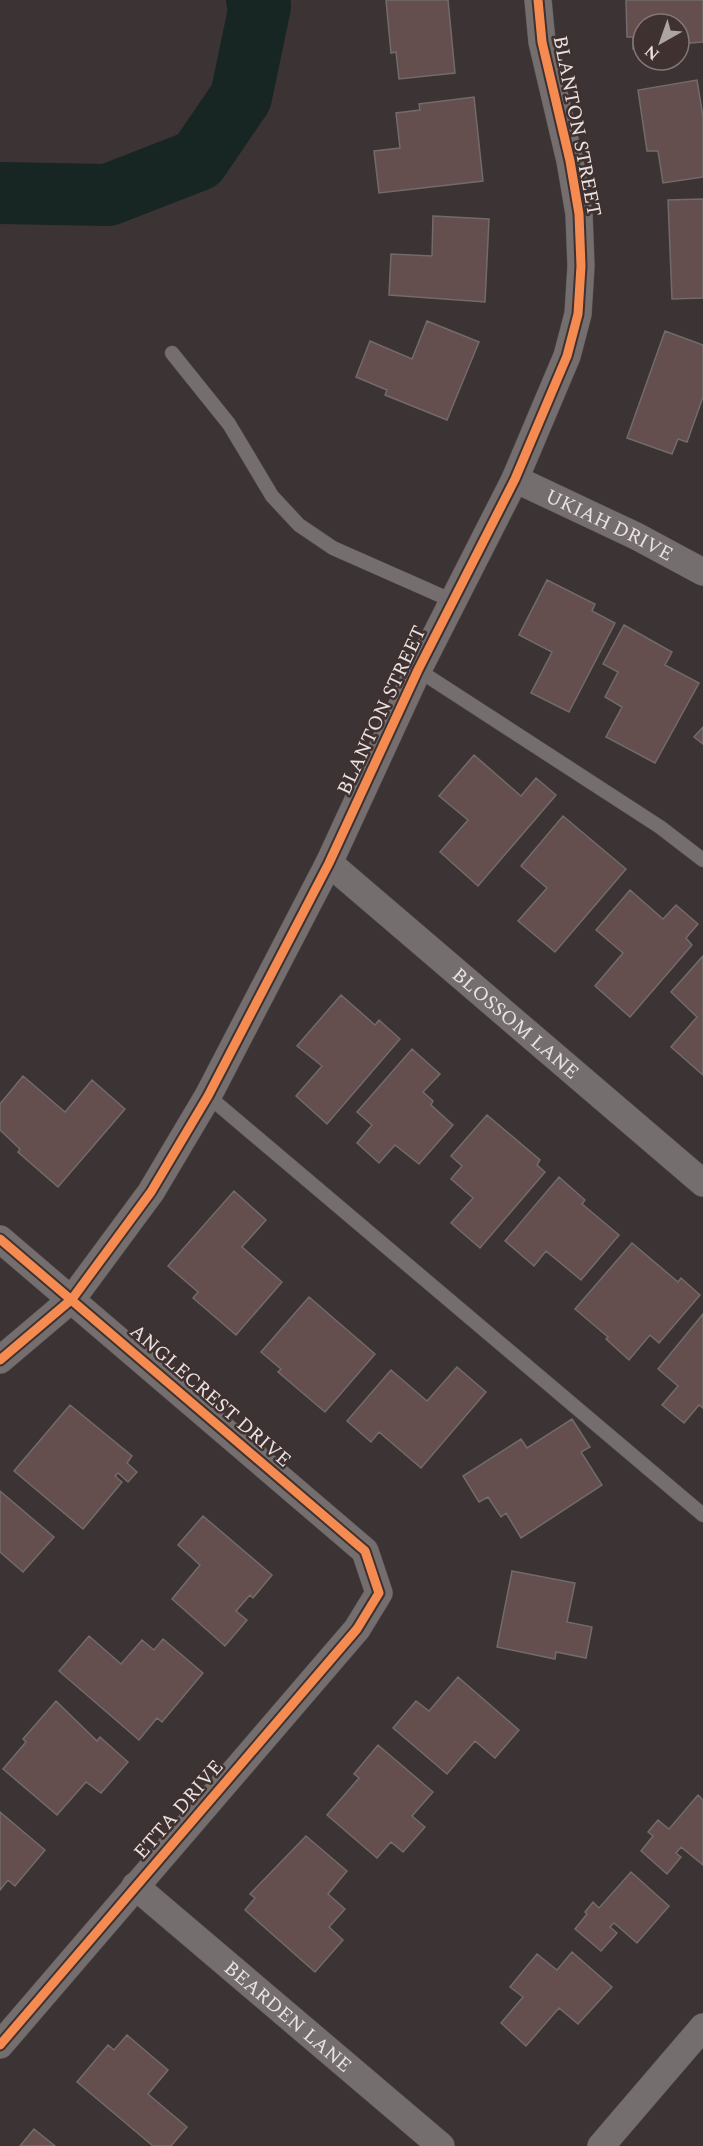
<svg xmlns="http://www.w3.org/2000/svg" width="703" height="2146" font-family="Spectral,serif">
<style>
.lines{fill:none;stroke-linecap:round;stroke-linejoin:round}
.river{stroke:#172623;stroke-width:62}
.building{fill:#644e4e;stroke:#726b6b;stroke-width:1.5}
.service-casing{stroke:#575050;stroke-width:15}
.minor-casing{stroke:#575050;stroke-width:28}
.service{stroke:#746e6e;stroke-width:14}
.minor{stroke:#746e6e;stroke-width:27}
.cycleway-casing{stroke:#3f3130;stroke-width:13}
.cycleway{stroke:#f68b52;stroke-width:9}
.labels{text-anchor:middle;stroke-width:5;stroke-linejoin:round;paint-order:stroke}
.street-label{font-size:20px;fill:#eae1e0;stroke:#3f3130}
</style>
<rect width="100%" height="100%" fill="#3c3434"/>
<g class="lines">
<path class="river" d="M0,193L108,195L198,160L241,97L260,6L257,0"/>
</g>
<path class="building" d="M386,0H448L455,73L399,79L396,52L391,53Z
M626,0H703V42L679,44V24H643V48L633,49V37H627Z
M697,80L703,117V177L663,183L658,151H647L638,90Z
M474,97L483,181L379,193L374,151L400,148L396,113L420,110L419,104Z
M703,199V298L672,299L668,200Z
M433,216L489,219L485,302L389,295L391,254L432,256Z
M427,321L479,342L447,420L385,395L387,390L356,377L370,341L412,359Z
M665,331L703,345V397L687,442L678,439L672,454L627,438Z
M547,580L595,604L592,611L615,623L569,712L531,693L552,652L519,635Z
M624,625L672,652L665,665L699,683L655,763L606,737L622,707L605,697L618,672L603,664Z
M703,727V744L694,737Z
M474,755L521,796L536,778L556,795L478,886L440,852L468,820L439,796Z
M563,816L626,869L555,952L518,921L547,888L521,866Z
M630,890L663,919L676,905L698,924L686,938L692,945L630,1017L595,986L623,953L596,930Z
M703,956V1075L671,1047L697,1017L671,992Z
M341,995L375,1025L379,1020L400,1039L327,1124L296,1096L322,1066L297,1046Z
M412,1049L440,1074L423,1092L433,1101L431,1105L453,1125L419,1164L395,1145L379,1163L357,1143L372,1125L357,1112Z
M23,1076L65,1112L92,1080L125,1109L58,1187L18,1152L20,1149L0,1130V1104Z
M487,1115L540,1160L537,1165L545,1172L480,1248L451,1223L473,1198L451,1179L462,1166L451,1156Z
M559,1177L585,1200L582,1204L619,1235L581,1280L546,1251L534,1266L505,1241Z
M234,1191L266,1220L242,1247L282,1282L236,1335L193,1298L198,1292L168,1266Z
M632,1243L678,1282L681,1278L700,1295L659,1343L650,1335L629,1360L606,1339L608,1337L575,1309Z
M309,1297L375,1354L325,1412L278,1372L281,1369L261,1352Z
M703,1314V1408L699,1405L684,1423L662,1405L678,1386L658,1369Z
M457,1367L486,1392L421,1468L379,1432L371,1442L347,1421L391,1370L427,1401Z
M70,1405L132,1456L127,1463L137,1472L128,1482L118,1473L115,1476L122,1482L83,1529L14,1471Z
M572,1419L590,1447L581,1452L602,1485L521,1538L506,1513L501,1517L488,1497L479,1502L463,1476L521,1439L527,1448Z
M0,1491L54,1537L23,1572L0,1552Z
M203,1516L272,1575L253,1598L250,1595L236,1611L247,1620L225,1646L172,1599L200,1565L178,1545Z
M512,1571L575,1583L567,1622L592,1627L586,1658L556,1652L555,1659L497,1647Z
M89,1636L121,1664L142,1640L154,1650L163,1639L203,1673L162,1722L157,1718L139,1740L59,1671Z
M458,1677L519,1730L495,1758L475,1741L447,1774L393,1728L416,1701L429,1711Z
M56,1701L97,1741L100,1737L128,1762L101,1793L86,1782L57,1815L3,1769L26,1742L23,1739Z
M378,1745L433,1792L412,1816L425,1827L403,1852L391,1842L377,1858L327,1815L359,1778L354,1774Z
M698,1795L703,1800V1865L681,1847L676,1853L681,1857L667,1874L641,1851L653,1836L648,1832L658,1820L669,1829Z
M0,1812L45,1850L15,1886L8,1880L0,1890Z
M306,1836L347,1871L328,1894L345,1909L329,1927L343,1940L315,1972L245,1910L255,1898L250,1894Z
M631,1872L669,1906L637,1943L614,1923L610,1927L617,1933L601,1951L575,1929L587,1914L585,1912L593,1902L599,1908Z
M572,1952L612,1987L578,2024L559,2008L526,2046L501,2023L523,1997L510,1987L537,1954L557,1970Z
M127,2035L168,2070L148,2094L187,2127L171,2146H153L77,2082L108,2045L114,2050Z
M34,2129L55,2146H20Z"/>
<g class="lines">
<g class="service-casing">
<path id="service" d="M172,353L229,424L272,496L299,525L333,548L453,601
M418,670L660,827L703,860
M208,1096L703,1515"/>
</g>
<g class="minor-casing">
<g id="minor">
<path id="s1" d="M515,479L636,536L703,572"/>
<path id="s2" d="M329,863L703,1183"/>
<path d="M0,1239L365,1551L379,1593L357,1629L0,2045"/>
<path d="M0,1360L72,1299L151,1192L208,1096L329,863L418,670L515,479L567,356L578,314L581,266L579,214L570,161L542,42L538,0"/>
<path id="s3" d="M135,1886L441,2146"/>
<path d="M601,2146L703,2027"/>
</g>
</g>
<use href="#service" class="service"/>
<use href="#minor" class="minor"/>
<g class="cycleway-casing">
<path id="cycleway" d="M0,1239L365,1551L379,1593L357,1629L0,2045
M0,1360L72,1299L151,1192L208,1096L329,863L418,670L515,479L567,356L578,314L581,266L579,214L570,161L542,42L538,0"/>
</g>
<use href="#cycleway" class="cycleway"/>
</g>
<g class="labels">
<g class="street-label">
<text transform="translate(578 126) rotate(79)" y="7">BLANTON STREET</text>
<text dy="7" stroke="none"><textPath href="#s1" startOffset="105">UKIAH DRIVE</textPath></text>
<text transform="translate(381 710) rotate(-65)" y="7">BLANTON STREET</text>
<text dy="7" stroke="none"><textPath href="#s2" startOffset="246">BLOSSOM LANE</textPath></text>
<text transform="translate(211 1395) rotate(41)" y="7">ANGLECREST DRIVE</text>
<text transform="translate(178 1809) rotate(-49)" y="7">ETTA DRIVE</text>
<text dy="7" stroke="none"><textPath href="#s3" startOffset="201">BEARDEN LANE</textPath></text>
</g>
</g>
<g transform="translate(661 42) rotate(220)"><circle r="28" fill="#3f3130" stroke="#837776" stroke-width="1.5"/>
<path d="M0-4.5L10 22L0 15L-10 22Z" fill="#ada4a4"/>
<text y="-9" font-size="16" font-weight="bold" text-anchor="middle" fill="#eae1e0">N</text>
</g>
</svg>
